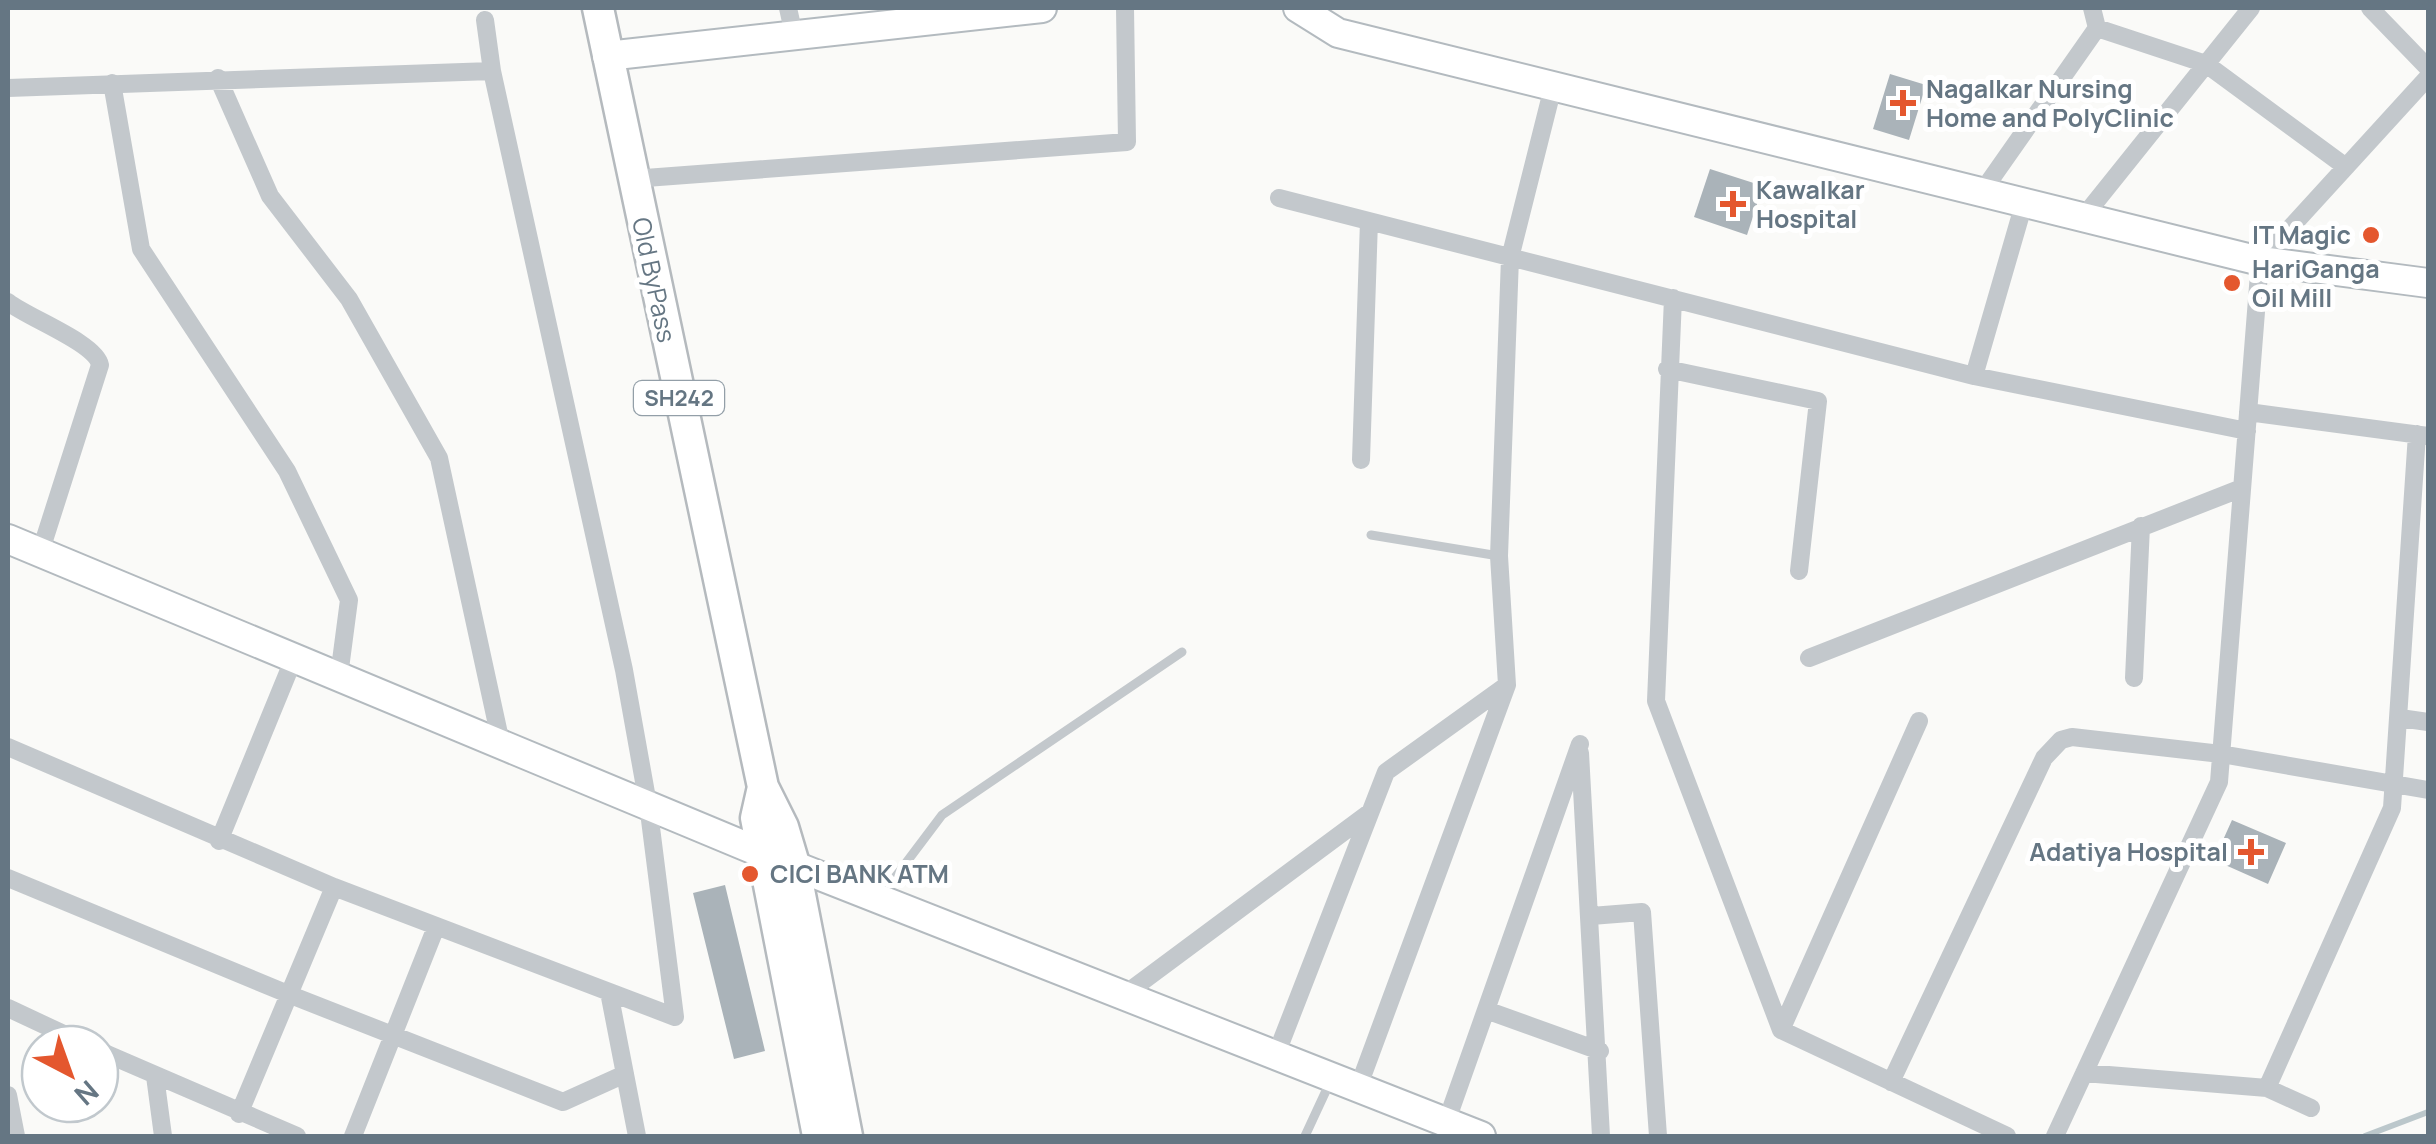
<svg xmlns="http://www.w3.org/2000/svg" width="2436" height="1144" font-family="Manrope,sans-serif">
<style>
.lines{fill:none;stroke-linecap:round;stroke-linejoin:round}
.stream{stroke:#bbc7cb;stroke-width:6}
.building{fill:#aab3b9}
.secondary-casing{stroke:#b3babf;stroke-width:32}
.primary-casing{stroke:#b5babe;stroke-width:35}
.lane{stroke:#c3c8cc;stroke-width:9}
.street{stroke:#c3c8cc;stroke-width:18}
.secondary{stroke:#fff;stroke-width:28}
.primary{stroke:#fff;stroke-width:30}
.poi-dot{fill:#e4572e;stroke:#fff;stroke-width:4}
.labels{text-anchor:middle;stroke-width:10;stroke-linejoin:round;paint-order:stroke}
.shield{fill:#fff;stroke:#939fa8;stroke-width:2.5}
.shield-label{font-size:22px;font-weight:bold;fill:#657683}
.poi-label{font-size:25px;font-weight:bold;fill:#657683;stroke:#fff;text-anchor:start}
.street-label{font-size:25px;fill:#657683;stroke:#fff}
</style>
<rect width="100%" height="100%" fill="#fafaf8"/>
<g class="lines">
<path class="stream" d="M2365,1136L2428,1112"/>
</g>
<path class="building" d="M1890,74L1926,85L1909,140L1873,129Z
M1710,169L1763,186L1747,235L1694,217Z
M2232,820L2286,843L2268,884L2214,860Z
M725,885L765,1051L734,1059L693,893Z"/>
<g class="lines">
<g class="secondary-casing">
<path id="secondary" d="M1298,8L1338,33L2260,261L2428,283
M607,56L1042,8
M8,539L762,853L1481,1136"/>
</g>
<g class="primary-casing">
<path id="primary" d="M598,8L763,787L783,827L794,864L847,1136
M763,787L756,818L818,1136"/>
</g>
<path class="lane" d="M1371,535L1499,556
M881,896L942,815L1182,652
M1305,1136L1331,1080"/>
<path class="street" d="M788,8L794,35
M2370,8L2428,68
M2097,28L2206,64L2346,167
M218,78L270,196L349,299L439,458L501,743
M112,83L141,249L287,471L349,600L339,676
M8,88L492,71L485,20
M632,179L1127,142L1125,8
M1984,189L2097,28L2092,8
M1279,198L1974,376L2247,431
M2085,215L2251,8
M1673,298L1656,701L1781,1030
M8,302C28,318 96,343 100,365L40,553
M1667,369L1818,401L1799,571
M1974,376L2025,200
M2248,412L2428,436
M1361,460L1369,221
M1809,658L2242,488
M2134,678L2141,526
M2400,718L2428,722
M1919,721L1781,1030L2007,1136
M8,747L334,887L675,1017L648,804L624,670L492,71
M1580,753L1601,1136
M219,841L294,658
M8,878L288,994L563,1102L625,1074
M1591,916L1642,912L1658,1136
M609,992L637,1136
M1124,995L1369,813
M8,1008L85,1044
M1486,1010L1600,1051
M100,1051L297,1136
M1276,1055L1386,772L1507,685
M2084,1073L2267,1088L2311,1108
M155,1076L163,1136
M1891,1082L2044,758L2061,740L2072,737L2221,754L2428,790
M1358,1088L1507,685L1499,556L1510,258L1553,87
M2267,1088L2392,808L2417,434
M8,1095L16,1136
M239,1114L334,887
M1446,1123L1580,744
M353,1136L436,927
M2055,1136L2219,782L2260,261L2428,77"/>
<use href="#secondary" class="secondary"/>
<use href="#primary" class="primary"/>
</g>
<g class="poi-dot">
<path d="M1898 88h10v10h10v10h-10v10h-10v-10h-10v-10h10z"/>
<path d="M1728 189h10v10h10v10h-10v10h-10v-10h-10v-10h10z"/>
<circle cx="2371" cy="235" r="10"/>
<circle cx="2232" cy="283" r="10"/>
<path d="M2246 837h10v10h10v10h-10v10h-10v-10h-10v-10h10z"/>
<circle cx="750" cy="874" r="10"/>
</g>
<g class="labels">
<rect class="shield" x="634" y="381" width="90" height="34" rx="8"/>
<g class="shield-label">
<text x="679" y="406">SH242</text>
</g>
<g class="poi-label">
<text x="1926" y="98">Nagalkar Nursing<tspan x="1926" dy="29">Home and PolyClinic</tspan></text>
<text x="1756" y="199">Kawalkar<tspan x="1756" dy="29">Hospital</tspan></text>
<text x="2351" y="244" text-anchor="end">IT Magic</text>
<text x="2252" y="278">HariGanga<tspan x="2252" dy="29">Oil Mill</tspan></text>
<text x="2228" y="861" text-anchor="end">Adatiya Hospital</text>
<text x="770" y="883">CICI BANK ATM</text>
</g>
<g class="street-label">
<text transform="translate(654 280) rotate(78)" y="9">Old ByPass</text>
</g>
</g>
<rect width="2436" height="1144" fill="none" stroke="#657683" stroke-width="20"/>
<g transform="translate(70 1074) rotate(139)"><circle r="48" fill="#ffffff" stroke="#c1c8cd" stroke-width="2.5"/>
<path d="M0-8L18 38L0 25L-18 38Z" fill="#e4572e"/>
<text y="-15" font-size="28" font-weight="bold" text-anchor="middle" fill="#657683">N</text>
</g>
</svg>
